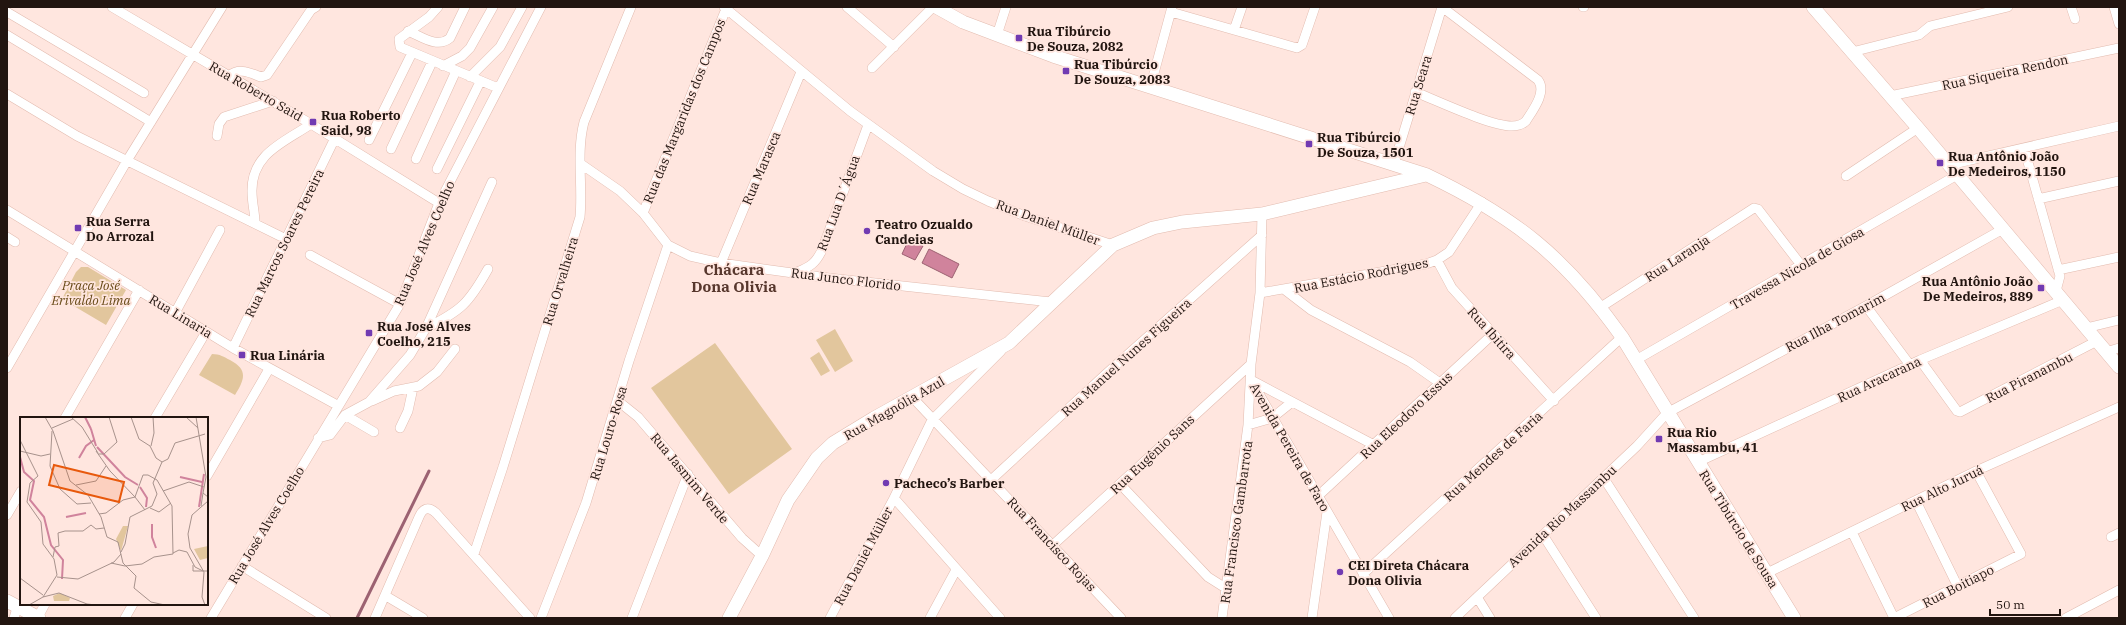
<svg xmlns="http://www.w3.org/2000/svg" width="2126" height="625" font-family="'IBM Plex Serif',serif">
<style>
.green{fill:#e2c69d}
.water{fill:#d0839c;stroke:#9c6272}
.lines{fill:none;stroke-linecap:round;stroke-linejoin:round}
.stream{stroke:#9c6272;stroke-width:3}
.street-casing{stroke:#e2bbaf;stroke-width:10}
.secondary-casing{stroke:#e2bbaf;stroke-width:14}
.street{stroke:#fff;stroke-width:9}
.secondary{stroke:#fff;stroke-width:13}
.poi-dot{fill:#713bb2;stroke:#ffe6df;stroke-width:1.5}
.labels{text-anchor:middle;stroke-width:3.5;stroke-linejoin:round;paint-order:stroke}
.poi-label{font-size:13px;font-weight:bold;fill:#221510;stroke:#ffe6df;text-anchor:start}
.street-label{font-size:13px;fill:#221510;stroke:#ffe6df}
.park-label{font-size:13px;font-style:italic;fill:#684a17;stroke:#ffe6df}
.quarter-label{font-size:15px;font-weight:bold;fill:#57372d;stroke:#ffe6df}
.inset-river{fill:none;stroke:#d0839c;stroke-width:2}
.inset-road{fill:none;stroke:#a7928c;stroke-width:1}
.view{fill:#e8590c;fill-opacity:0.15;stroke:#e8590c;stroke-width:2}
.inset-edge{fill:none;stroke:#221510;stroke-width:2}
</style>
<rect width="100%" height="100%" fill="#ffe6df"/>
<path class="green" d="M81,267H88L126,290L106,325L62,299L76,272Z
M835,329L853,361L835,372L816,340Z
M715,343L792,449L729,494L651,388Z
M819,352L830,371L821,376L810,358Z
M212,354C220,354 224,357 230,360C249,370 244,380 235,395L199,375Z"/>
<path class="water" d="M909,239L923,246L915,260L902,254Z
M929,249L959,264L952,278L922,263Z"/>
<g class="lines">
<path class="stream" d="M357,618L429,471"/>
<g class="street-casing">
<path id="street" d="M112,7L311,124L439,203
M438,7L429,17L399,39L400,47L498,88
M724,7L850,111L933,171L963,189L988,201L1025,216L1113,245
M847,7L894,47
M1583,7H1584
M2071,7L2075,19
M2114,7L2119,24
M7,12L144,93
M1171,12L1297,48L1302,45L1315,7
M1234,30L1242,7
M408,31C421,36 437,49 450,38L465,7
M7,35L151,122
M997,35L1006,7
M1852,52L1919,35L1930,26L2008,7
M443,66L462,56L470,48L493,7
M872,68L933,7
M229,76C239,67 250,73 261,77L267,75L311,10L316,7
M470,77L500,47L522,7
M1150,88L1172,7
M1415,92C1438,101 1490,126 1512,126C1518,126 1522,125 1526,121C1533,110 1547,92 1538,80L1442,7
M7,94L77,136L286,239
M1890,96L2119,48
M217,136L219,124L224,117L273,101
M369,140L412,53
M2024,148L2060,276L2056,291
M391,149L432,62
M416,159L456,71
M581,164L620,191L643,213L668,245L690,256L721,263L829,278L1051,302
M1394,164L1442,7
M1949,165L2119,126
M437,169L480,82
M1846,176L1918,128
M2038,199L2119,181
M7,210L233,348L337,405
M643,213L726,9
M255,223C255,213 252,203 252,192C251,153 285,142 311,124
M7,237L15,242
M310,255L400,304
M1437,260L1452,288L1554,401
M721,263L801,72
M2058,270L2119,257
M797,272C810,267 816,263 822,250L868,125
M1285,290L1311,310L1410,362L1440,383
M1260,293L1426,264L1437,260L1449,252L1482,202
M1866,306L1910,365
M1601,307L1754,208L1758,209L1801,265
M175,313L220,230
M426,328C461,311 469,303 488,269
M2086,328L2119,320
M233,348L335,138
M2106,352L2119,348
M1636,360L1957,175
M1920,360L1957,411L1960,412L2097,341
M7,368L128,159L222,7
M1251,380L1389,618
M1251,380L1374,445
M912,397L1121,618
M372,401L394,391L419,386L437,372L455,349
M618,401L638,417L742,538L762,556
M345,415L374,432
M65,418L139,290
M155,418L206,332
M1248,425L1272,418L1292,402
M400,428L408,411L413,388
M318,438L330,435L345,415L369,402L410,355L426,328L492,182
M1698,462L1920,360L2063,300
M207,476L269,369
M1603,477L1694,618
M991,480L1107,373L1262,235
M1120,484L1208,577L1227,589
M1318,496L1493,334
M894,498L1000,618
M1916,501L1958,587
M7,515L21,491
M1852,532L1894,618
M1543,535L1596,618
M2111,537L2119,533
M1054,544L1251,364
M474,554L503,467L580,217C583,185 576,153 584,122L631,7
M242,566L326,618
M1767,573L1976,471L2119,407
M1363,574L1622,337
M386,596L423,618
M1477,597L1490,618
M38,617L45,604
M14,618L17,608
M125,618L133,604
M211,618L400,304L439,203L541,7
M375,618L419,517C423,508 428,506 436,513L530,618
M541,618L586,503L629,361L668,245
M632,618L688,474
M830,618L894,498L932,420L1001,351
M930,618L956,570
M1222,618L1248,425L1251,364L1260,293L1262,214
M1312,618L1327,512
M1455,618L1637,446L1667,413L1866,306L2003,229
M1894,618L2021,554L1976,471
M2066,618L2119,590"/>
</g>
<g class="secondary-casing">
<path id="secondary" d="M936,7L963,22L1053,56L1427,175C1515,217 1565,257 1622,337L1794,618
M1813,7L1918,128L2119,367
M7,601L39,618
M729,618L762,556L788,500L817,458L833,443L874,418L1009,343L1113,245L1153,228L1182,222L1262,214L1426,175"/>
</g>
<use href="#street" class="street"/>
<use href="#secondary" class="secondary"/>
</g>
<g class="poi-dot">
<rect x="1015" y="34" width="8" height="8" rx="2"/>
<rect x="1062" y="67" width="8" height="8" rx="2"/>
<rect x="309" y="118" width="8" height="8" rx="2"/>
<rect x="1305" y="140" width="8" height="8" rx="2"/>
<rect x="1936" y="159" width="8" height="8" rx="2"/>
<rect x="74" y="224" width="8" height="8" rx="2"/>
<circle cx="867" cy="231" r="4"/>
<rect x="2037" y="284" width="8" height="8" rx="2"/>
<rect x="365" y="329" width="8" height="8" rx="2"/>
<rect x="238" y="351" width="8" height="8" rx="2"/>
<rect x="1655" y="435" width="8" height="8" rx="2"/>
<circle cx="886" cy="483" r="4"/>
<circle cx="1340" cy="572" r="4"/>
</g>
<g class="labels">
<g class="poi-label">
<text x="1027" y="36">Rua Tibúrcio<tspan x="1027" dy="15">De Souza, 2082</tspan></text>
<text x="1074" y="69">Rua Tibúrcio<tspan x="1074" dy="15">De Souza, 2083</tspan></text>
<text x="321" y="120">Rua Roberto<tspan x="321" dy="15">Said, 98</tspan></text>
<text x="1317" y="142">Rua Tibúrcio<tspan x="1317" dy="15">De Souza, 1501</tspan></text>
<text x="1948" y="161">Rua Antônio João<tspan x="1948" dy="15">De Medeiros, 1150</tspan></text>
<text x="86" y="226">Rua Serra<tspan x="86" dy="15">Do Arrozal</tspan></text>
<text x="875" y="229">Teatro Ozualdo<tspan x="875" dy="15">Candeias</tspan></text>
<text x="2033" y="286" text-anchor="end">Rua Antônio João<tspan x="2033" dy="15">De Medeiros, 889</tspan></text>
<text x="377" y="331">Rua José Alves<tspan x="377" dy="15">Coelho, 215</tspan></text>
<text x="250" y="360">Rua Linária</text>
<text x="1667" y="437">Rua Rio<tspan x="1667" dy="15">Massambu, 41</tspan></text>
<text x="894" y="488">Pacheco’s Barber</text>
<text x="1348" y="570">CEI Direta Chácara<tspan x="1348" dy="15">Dona Olivia</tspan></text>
</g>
<g class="street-label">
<text transform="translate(2005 72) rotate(-12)" y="5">Rua Siqueira Rendon</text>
<text transform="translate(1418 85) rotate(-73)" y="5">Rua Seara</text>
<text transform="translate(256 91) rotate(30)" y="5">Rua Roberto Said</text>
<text transform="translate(684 111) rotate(-68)" y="5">Rua das Margaridas dos Campos</text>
<text transform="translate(761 168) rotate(-67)" y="5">Rua Marasca</text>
<text transform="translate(838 203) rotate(-70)" y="5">Rua Lua D´Água</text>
<text transform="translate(1048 222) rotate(20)" y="5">Rua Daniel Müller</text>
<text transform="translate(284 243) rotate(-64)" y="5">Rua Marcos Soares Pereira</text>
<text transform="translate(424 243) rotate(-67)" y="5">Rua José Alves Coelho</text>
<text transform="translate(1677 258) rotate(-33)" y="5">Rua Laranja</text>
<text transform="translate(1797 268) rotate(-30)" y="5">Travessa Nicola de Giosa</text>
<text transform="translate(1361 275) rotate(-11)" y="5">Rua Estácio Rodrigues</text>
<text transform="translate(846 279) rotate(7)" y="5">Rua Junco Florido</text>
<text transform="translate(560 281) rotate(-73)" y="5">Rua Orvalheira</text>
<text transform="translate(181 316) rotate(31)" y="5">Rua Linaria</text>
<text transform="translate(1835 322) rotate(-28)" y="5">Rua Ilha Tomarim</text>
<text transform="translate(1492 333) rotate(48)" y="5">Rua Ibitira</text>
<text transform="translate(1126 357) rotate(-42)" y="5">Rua Manuel Nunes Figueira</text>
<text transform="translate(2029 377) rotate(-27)" y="5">Rua Piranambu</text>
<text transform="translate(1879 379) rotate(-25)" y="5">Rua Aracarana</text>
<text transform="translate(894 408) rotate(-30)" y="5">Rua Magnólia Azul</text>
<text transform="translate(1406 415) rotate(-43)" y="5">Rua Eleodoro Essus</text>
<text transform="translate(608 433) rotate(-73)" y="5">Rua Louro-Rosa</text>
<text transform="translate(1290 447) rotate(60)" y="5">Avenida Pereira de Faro</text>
<text transform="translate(1152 454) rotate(-43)" y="5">Rua Eugênio Sans</text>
<text transform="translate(1493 456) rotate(-42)" y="5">Rua Mendes de Faria</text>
<text transform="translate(690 478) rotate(50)" y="5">Rua Jasmim Verde</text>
<text transform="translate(1942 488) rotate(-26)" y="5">Rua Alto Juruá</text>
<text transform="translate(1562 516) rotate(-43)" y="5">Avenida Rio Massambu</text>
<text transform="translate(1236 522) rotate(-82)" y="5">Rua Francisco Gambarrota</text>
<text transform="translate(266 525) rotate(-59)" y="5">Rua José Alves Coelho</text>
<text transform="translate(1739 529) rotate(58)" y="5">Rua Tibúrcio de Sousa</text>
<text transform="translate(1052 544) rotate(47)" y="5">Rua Francisco Rojas</text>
<text transform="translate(863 556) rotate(-62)" y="5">Rua Daniel Müller</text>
<text transform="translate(1958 586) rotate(-27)" y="5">Rua Boitiapo</text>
</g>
<g class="park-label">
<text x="91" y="290">Praça José<tspan x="91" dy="15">Erivaldo Lima</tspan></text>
</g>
<g class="quarter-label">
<text x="734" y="275">Chácara<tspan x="734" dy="17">Dona Olivia</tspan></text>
</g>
</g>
<g transform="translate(20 417)">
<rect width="188" height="188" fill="#ffe6df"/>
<path d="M103,109H108L101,134L96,122ZM188,129V141L180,143L174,132ZM40,176L50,181L49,184H34L33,179Z" fill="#e2c69d"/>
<path class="inset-river" d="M65,0L71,12M71,12L76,29M77,30L105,60L118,68M0,40L4,55L14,64L10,83L24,100L31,128L43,143L42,162M59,41L66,29L74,23M160,60L182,65M120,70L127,81L126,90M179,90L184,57M46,100L66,96M132,107V120L136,131"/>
<path class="inset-road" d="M25,0L33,14L50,64L68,78L81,100L87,120L98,125L103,146L116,159L114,171L131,185L145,188M51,0L62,10L78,36M111,0L119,22L130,29L136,41L142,45M166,0L178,11M176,0L186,60L183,76L188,80M32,11L53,2M32,14L30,49L40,72L57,87L71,86M0,23L18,59L10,66L7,85L21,105L23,127L34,142L37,158L23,180M131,29L134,16L133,0M0,34L21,39L30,37M76,34L90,54L115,80M78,37H84L97,25L89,0M142,45L148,42L155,26L185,17M56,68L76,64L86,49M143,74L169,65L184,70M115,80L125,93M181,89L183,76M130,91L139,95L151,86M79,97L86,96L103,83L115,80M101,135L105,127L110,100L132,89L137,77L133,66L142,45M153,136L159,133L167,135L175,150L183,154M33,140L35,130L39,129L38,116L45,114H63L71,108L76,112L84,111M91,146L105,149M173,148V154H188M105,149L122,147L134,140L153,137L152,89L137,63L128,58H123L115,80M37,160L58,162L94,145L101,137M0,161L23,178M9,188L23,180L39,176L67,187L76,188M185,188L182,180L184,155L170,131L168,117L172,98L188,84"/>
<path class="view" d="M34,48L104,65L99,85L29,68Z"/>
<rect width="188" height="188" class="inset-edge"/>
</g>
<rect width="2126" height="625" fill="none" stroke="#221510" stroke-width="16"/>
<path d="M1990 609v6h70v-6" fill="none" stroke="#221510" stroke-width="2"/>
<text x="1996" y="609" font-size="12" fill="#221510" stroke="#ffe6df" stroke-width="3" paint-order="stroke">50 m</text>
</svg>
